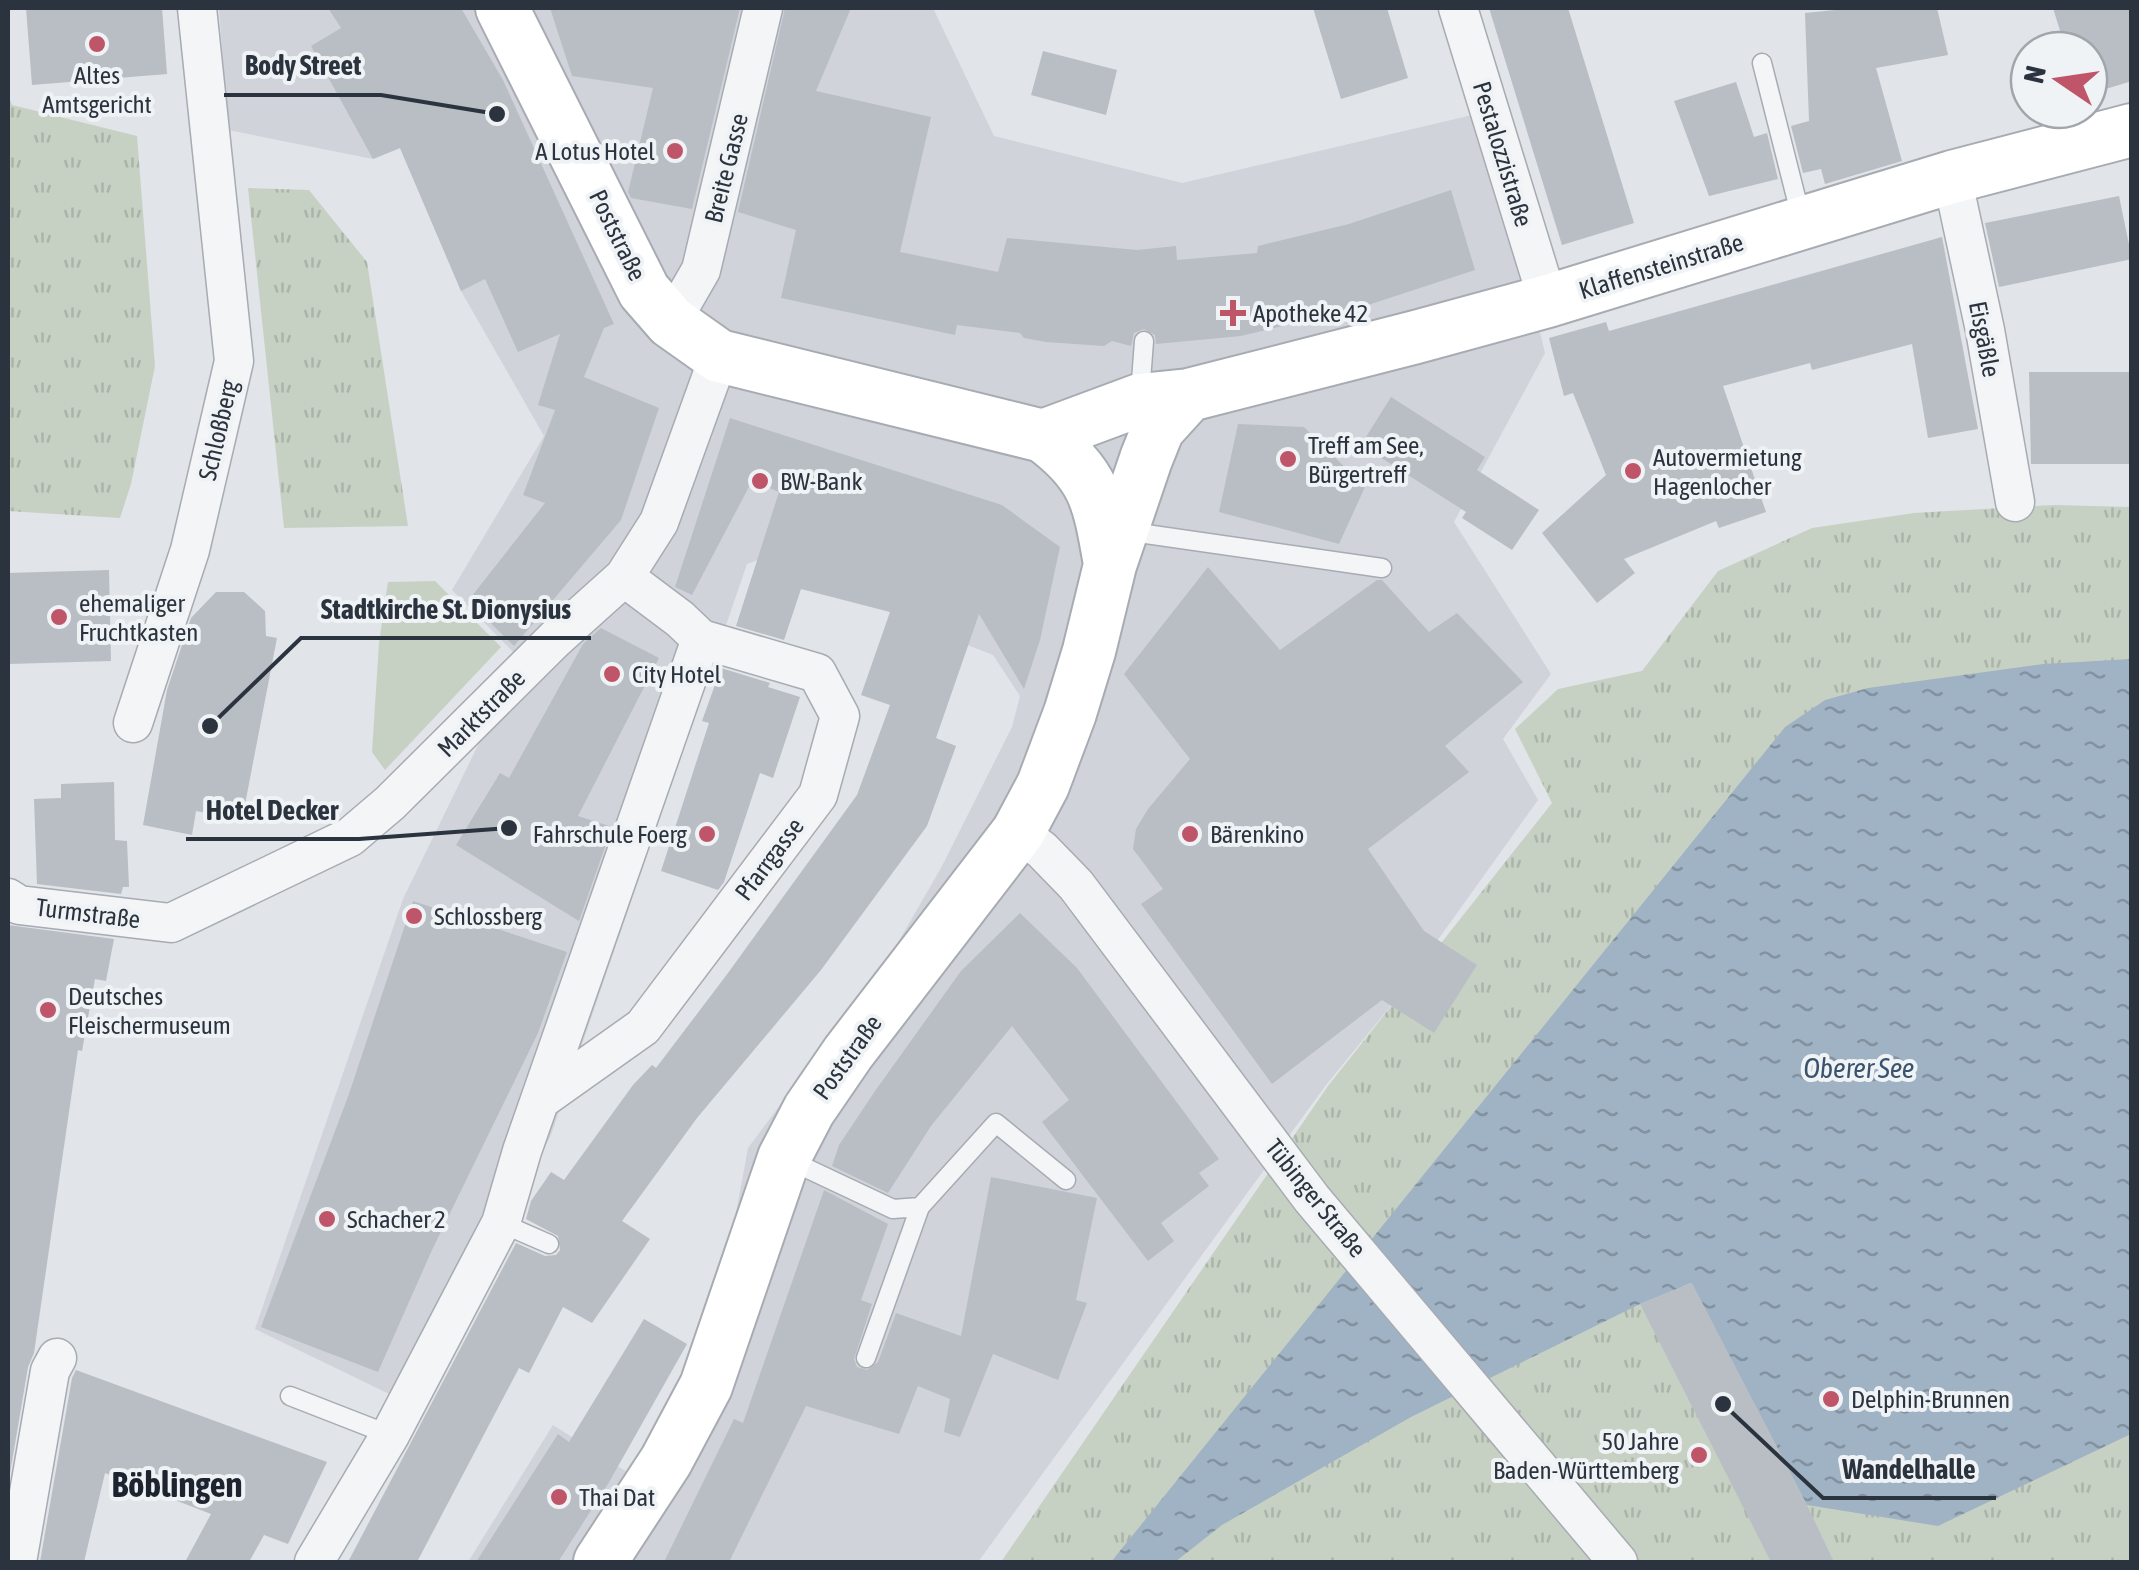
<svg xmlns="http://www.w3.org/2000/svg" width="2139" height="1570" font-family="'Asap Condensed',sans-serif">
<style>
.built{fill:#d0d3da}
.grass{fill:#c7d1c3}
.park{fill:url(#park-tufts)}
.water{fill:url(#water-ripples)}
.building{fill:#b9bec4}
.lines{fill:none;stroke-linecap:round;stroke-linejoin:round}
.lane-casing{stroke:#a7abb2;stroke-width:21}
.street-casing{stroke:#a7abb2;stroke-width:41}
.secondary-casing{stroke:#a7abb2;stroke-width:56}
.lane{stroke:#f3f5f7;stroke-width:18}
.street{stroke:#f3f5f7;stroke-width:38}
.secondary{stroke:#fff;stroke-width:52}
.poi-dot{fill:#bf5569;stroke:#f0f3f6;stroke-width:4}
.labels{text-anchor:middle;stroke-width:8;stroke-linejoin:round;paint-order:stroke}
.poi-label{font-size:25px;fill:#2b333e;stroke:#f0f3f6;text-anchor:start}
.street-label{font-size:25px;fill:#2b333e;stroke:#f0f3f6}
.water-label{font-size:28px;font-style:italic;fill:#3a536d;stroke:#f0f3f6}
.district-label{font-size:35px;font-weight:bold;fill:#1d242f;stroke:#f0f3f6}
.leader{fill:none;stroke:#2b333e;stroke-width:4}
.callout-dot{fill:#2b333e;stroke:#f0f3f6;stroke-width:4}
.callout-label{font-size:28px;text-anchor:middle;font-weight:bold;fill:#2b333e;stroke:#f0f3f6;stroke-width:8;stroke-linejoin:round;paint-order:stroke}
</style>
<defs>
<pattern id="park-tufts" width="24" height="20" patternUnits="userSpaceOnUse" patternTransform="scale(2.5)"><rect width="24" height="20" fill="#c7d1c3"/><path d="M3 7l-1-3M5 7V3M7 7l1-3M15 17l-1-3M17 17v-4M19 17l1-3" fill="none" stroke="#abb4a9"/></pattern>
<pattern id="water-ripples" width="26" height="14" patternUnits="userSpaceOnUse" patternTransform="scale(2.5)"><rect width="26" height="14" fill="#a0b3c4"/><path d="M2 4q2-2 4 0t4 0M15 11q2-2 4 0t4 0" fill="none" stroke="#8392a1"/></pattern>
</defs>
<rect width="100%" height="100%" fill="#e1e4e8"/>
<path class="built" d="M219,8H933L994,136L1182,183L1485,112L1545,353L1454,522L1551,674L1503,739L1538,800L1389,1008L1326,1085L978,1562H468L553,1425L641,1481L712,1344L748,1148L885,965L941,868L1012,727L1020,696L993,655L932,631L914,552L763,558L747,564L551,1135L412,1405L255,1329L403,899L520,659L452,590L544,436L461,291L400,148L373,159L228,130Z"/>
<path class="grass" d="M435,581L501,647L385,770L372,752L379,643L388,582Z"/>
<path class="park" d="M8,95L12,105L137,136L155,366L131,484L120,518L8,511Z
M248,188L309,190L367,262L408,526L284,528Z
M2054,505L2131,507V1562H1001L1328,1086L1552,803L1515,729L1558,689L1642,671L1718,571L1812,528L1914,513Z"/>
<path class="water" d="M2131,659V1434L1938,1526L1807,1505L1691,1283L1640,1304L1411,1417L1222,1525L1175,1562H1111L1785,727L1825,700L1868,688L2043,664Z"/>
<path class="building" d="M26,8H162L167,74L32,85Z
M328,8H461L503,80L614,324L604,328L584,377L659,408L621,520L514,646L468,601L545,503L523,495L555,410L538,405L560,334L518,352L485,279L461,291L400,148L373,159L311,46L341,28Z
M550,8H740L692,209L631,198L628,192L653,88L572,76Z
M785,8H851L816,91L931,117L900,252L998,272L1007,238L1137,250L1176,246L1177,260L1257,253L1258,246L1349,224L1451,190L1475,270L1368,305L1241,336L1156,344L1155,335L1144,329L1134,333L1131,346L1112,341L1104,346L1046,342L1024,338L1020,333L957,325L955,335L781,298L796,230L738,212Z
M1313,8H1387L1408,78L1341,99Z
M1489,8H1568L1634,223L1562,245Z
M1855,8H1937L1948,55L1876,68L1902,161L1825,184L1821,169L1803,173L1791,126L1809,121L1805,13Z
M2053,8H2132V81L2089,94V50H2066Z
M1043,51L1117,70L1106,115L1031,95Z
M1736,82L1754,137L1767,133L1778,179L1709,196L1674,101Z
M2119,196L2132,259L1999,287L1985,223Z
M1942,237L1978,429L1928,438L1912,344L1812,370L1810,363L1723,386L1766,512L1719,528L1716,521L1624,559L1635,573L1597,603L1542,533L1606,475L1573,393L1564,396L1549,338L1606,322L1609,331Z
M2029,372H2132V464H2031Z
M1391,397L1485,457L1477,470L1539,510L1512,550L1462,518L1466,512L1361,445Z
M730,418L1002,505L1060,547L1040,640L1024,689L979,614L936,738L956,746L927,826L821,970L697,1118L622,1221L650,1239L592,1323L563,1307L529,1373L519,1368L417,1562H348L516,1243L545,1256L556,1255L560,1250L558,1236L526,1219L531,1201L551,1172L564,1180L633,1085L652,1065L656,1068L728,973L857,795L890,705L861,695L890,612L801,589L784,640L736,626L779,492L752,481L692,595L675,587Z
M1238,424L1304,427L1365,487L1339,544L1219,512Z
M1208,567L1280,650L1377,580H1382L1429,632L1457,613L1523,682L1445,746L1469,772L1368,849L1424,931L1477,965L1434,1033L1382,1000L1272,1084L1141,904L1163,889L1133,849L1136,829L1148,809L1190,759L1124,674Z
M109,570L111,661L8,664V573Z
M216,592H244L265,611L266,636L277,638L242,820L196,811L192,835L143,825L167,690L191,618Z
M601,628L659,658L578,816L612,827L579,921L456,845L500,773L509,778L583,644Z
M721,668L770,683L768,687L800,697L773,778L760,773L724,882L718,890L661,871L709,723L702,721Z
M114,782L115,840L127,841L129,887H123L121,894L37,884L34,799L61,798V784Z
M413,901L567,952L538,1033L432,1250L378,1372L261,1327L349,1094Z
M1020,913L1077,968L1219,1159L1199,1173L1209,1186L1161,1223L1174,1241L1148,1261L1042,1122L1069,1100L1012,1026L931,1126L888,1193L832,1166L839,1145L875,1091L961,971Z
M8,925L114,939L106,981L95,979L82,1051L78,1050L34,1353L28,1367L8,1485Z
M991,1177L1097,1198L1076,1300L1087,1303L1058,1380L993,1354L960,1437L944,1432L950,1399L918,1386L899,1434L806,1406L729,1562H664L734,1419L743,1423L824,1190L888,1224L861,1300L872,1304L854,1359L857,1367L867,1370L878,1362L896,1313L961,1336Z
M1692,1283L1807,1505L1834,1562H1771L1640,1304Z
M644,1319L687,1344L608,1484L558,1562H476L558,1434L569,1442Z
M76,1370L327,1462L288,1544L264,1535L249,1562H185L211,1514L105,1473L84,1562H40L72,1378Z"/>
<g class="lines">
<g class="lane-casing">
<path id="lane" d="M1762,63L1802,221
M1140,394L1144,341
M1125,531L1382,568
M789,1160L893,1209L920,1207L996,1123L1066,1180
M501,1223L549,1244
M866,1358L920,1207
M290,1396L390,1435"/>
</g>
<g class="street-casing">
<path id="street" d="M1458,8L1548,301
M1952,177L1985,330L2015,502
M671,322L701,270L763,8
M133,723L190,550L234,361L197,8
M1018,832L1042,850L1076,885L1312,1199L1618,1562
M8,898L19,905L171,923L350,837L390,803L555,639L624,577L659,522L719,356
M543,1098L643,1027L818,795L840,716L817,673L701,639
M17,1562L50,1371L57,1358
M314,1562L390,1435L501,1223L522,1151L701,639L680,619L624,577"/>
</g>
<g class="secondary-casing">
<path id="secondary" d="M502,8L644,291L671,322L719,356L1043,436C1096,475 1099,502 1110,564
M1043,436L1140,400L1189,395L1416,337L1548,301L1952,177L2132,130
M600,1562L666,1461L706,1386L784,1158L809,1110L848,1053L1018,832L1043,785L1070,713L1089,651L1110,565L1146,459L1158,429L1189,395"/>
</g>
<use href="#lane" class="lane"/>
<use href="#street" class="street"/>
<use href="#secondary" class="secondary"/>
</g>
<g class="poi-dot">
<circle cx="97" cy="44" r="10"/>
<circle cx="675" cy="151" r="10"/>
<path d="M1228 298h10v10h10v10h-10v10h-10v-10h-10v-10h10z"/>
<circle cx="1288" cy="459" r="10"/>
<circle cx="1633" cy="471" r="10"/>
<circle cx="760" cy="481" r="10"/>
<circle cx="59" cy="617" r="10"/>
<circle cx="612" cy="674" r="10"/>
<circle cx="707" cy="834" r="10"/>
<circle cx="1190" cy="834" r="10"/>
<circle cx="414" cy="916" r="10"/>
<circle cx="48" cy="1010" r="10"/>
<circle cx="327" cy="1219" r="10"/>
<circle cx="1831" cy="1399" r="10"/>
<circle cx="1699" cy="1455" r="10"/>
<circle cx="559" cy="1497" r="10"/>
</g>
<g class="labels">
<g class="poi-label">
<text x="97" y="84" text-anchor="middle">Altes<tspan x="97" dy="29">Amtsgericht</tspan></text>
<text x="655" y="160" text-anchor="end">A Lotus Hotel</text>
<text x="1253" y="322">Apotheke 42</text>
<text x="1308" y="454">Treff am See,<tspan x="1308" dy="29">Bürgertreff</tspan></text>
<text x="1653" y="466">Autovermietung<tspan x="1653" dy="29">Hagenlocher</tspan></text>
<text x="780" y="490">BW-Bank</text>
<text x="79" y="612">ehemaliger<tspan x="79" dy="29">Fruchtkasten</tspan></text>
<text x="632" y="683">City Hotel</text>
<text x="687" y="843" text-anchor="end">Fahrschule Foerg</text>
<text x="1210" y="843">Bärenkino</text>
<text x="434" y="925">Schlossberg</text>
<text x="68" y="1005">Deutsches<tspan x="68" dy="29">Fleischermuseum</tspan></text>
<text x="347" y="1228">Schacher 2</text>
<text x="1851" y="1408">Delphin-Brunnen</text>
<text x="1679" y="1450" text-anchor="end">50 Jahre<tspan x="1679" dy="29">Baden-Württemberg</tspan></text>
<text x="579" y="1506">Thai Dat</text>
</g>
<g class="street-label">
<text transform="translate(1503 154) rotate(73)" y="9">Pestalozzistraße</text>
<text transform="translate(726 168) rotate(-76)" y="9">Breite Gasse</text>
<text transform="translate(618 235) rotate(64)" y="9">Poststraße</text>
<text transform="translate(1661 266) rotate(-17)" y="9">Klaffensteinstraße</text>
<text transform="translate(1985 339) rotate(79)" y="9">Eisgäßle</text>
<text transform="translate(218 430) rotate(-77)" y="9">Schloßberg</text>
<text transform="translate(481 713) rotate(-45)" y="9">Marktstraße</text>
<text transform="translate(769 859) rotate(-53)" y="9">Pfarrgasse</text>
<text transform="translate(88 913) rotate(7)" y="9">Turmstraße</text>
<text transform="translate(847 1057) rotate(-54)" y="9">Poststraße</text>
<text transform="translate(1316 1198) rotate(51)" y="9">Tübinger Straße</text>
</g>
<g class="water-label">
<text x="1859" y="1078">Oberer See</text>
</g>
<g class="district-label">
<text x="177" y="1497">Böblingen</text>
</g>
</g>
<path class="leader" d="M497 114L381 95H224M210 726L301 638H591M509 828L359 839H186M1723 1404L1823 1498H1996"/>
<g class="callout-dot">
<circle cx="497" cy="114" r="10"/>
<circle cx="210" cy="726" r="10"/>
<circle cx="509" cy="828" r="10"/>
<circle cx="1723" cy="1404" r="10"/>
</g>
<g class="callout-label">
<text x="303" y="75">Body Street</text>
<text x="446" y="619">Stadtkirche St. Dionysius</text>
<text x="272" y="820">Hotel Decker</text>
<text x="1909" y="1479">Wandelhalle</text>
</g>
<rect width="2139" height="1570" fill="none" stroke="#2b333e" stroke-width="20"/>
<g transform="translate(2059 80) rotate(283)"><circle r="48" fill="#f0f3f6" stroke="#a1a6ac" stroke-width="2.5"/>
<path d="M0-8L18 38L0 25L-18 38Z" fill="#bf5569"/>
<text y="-15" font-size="28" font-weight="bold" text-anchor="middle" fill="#2b333e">N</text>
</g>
</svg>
